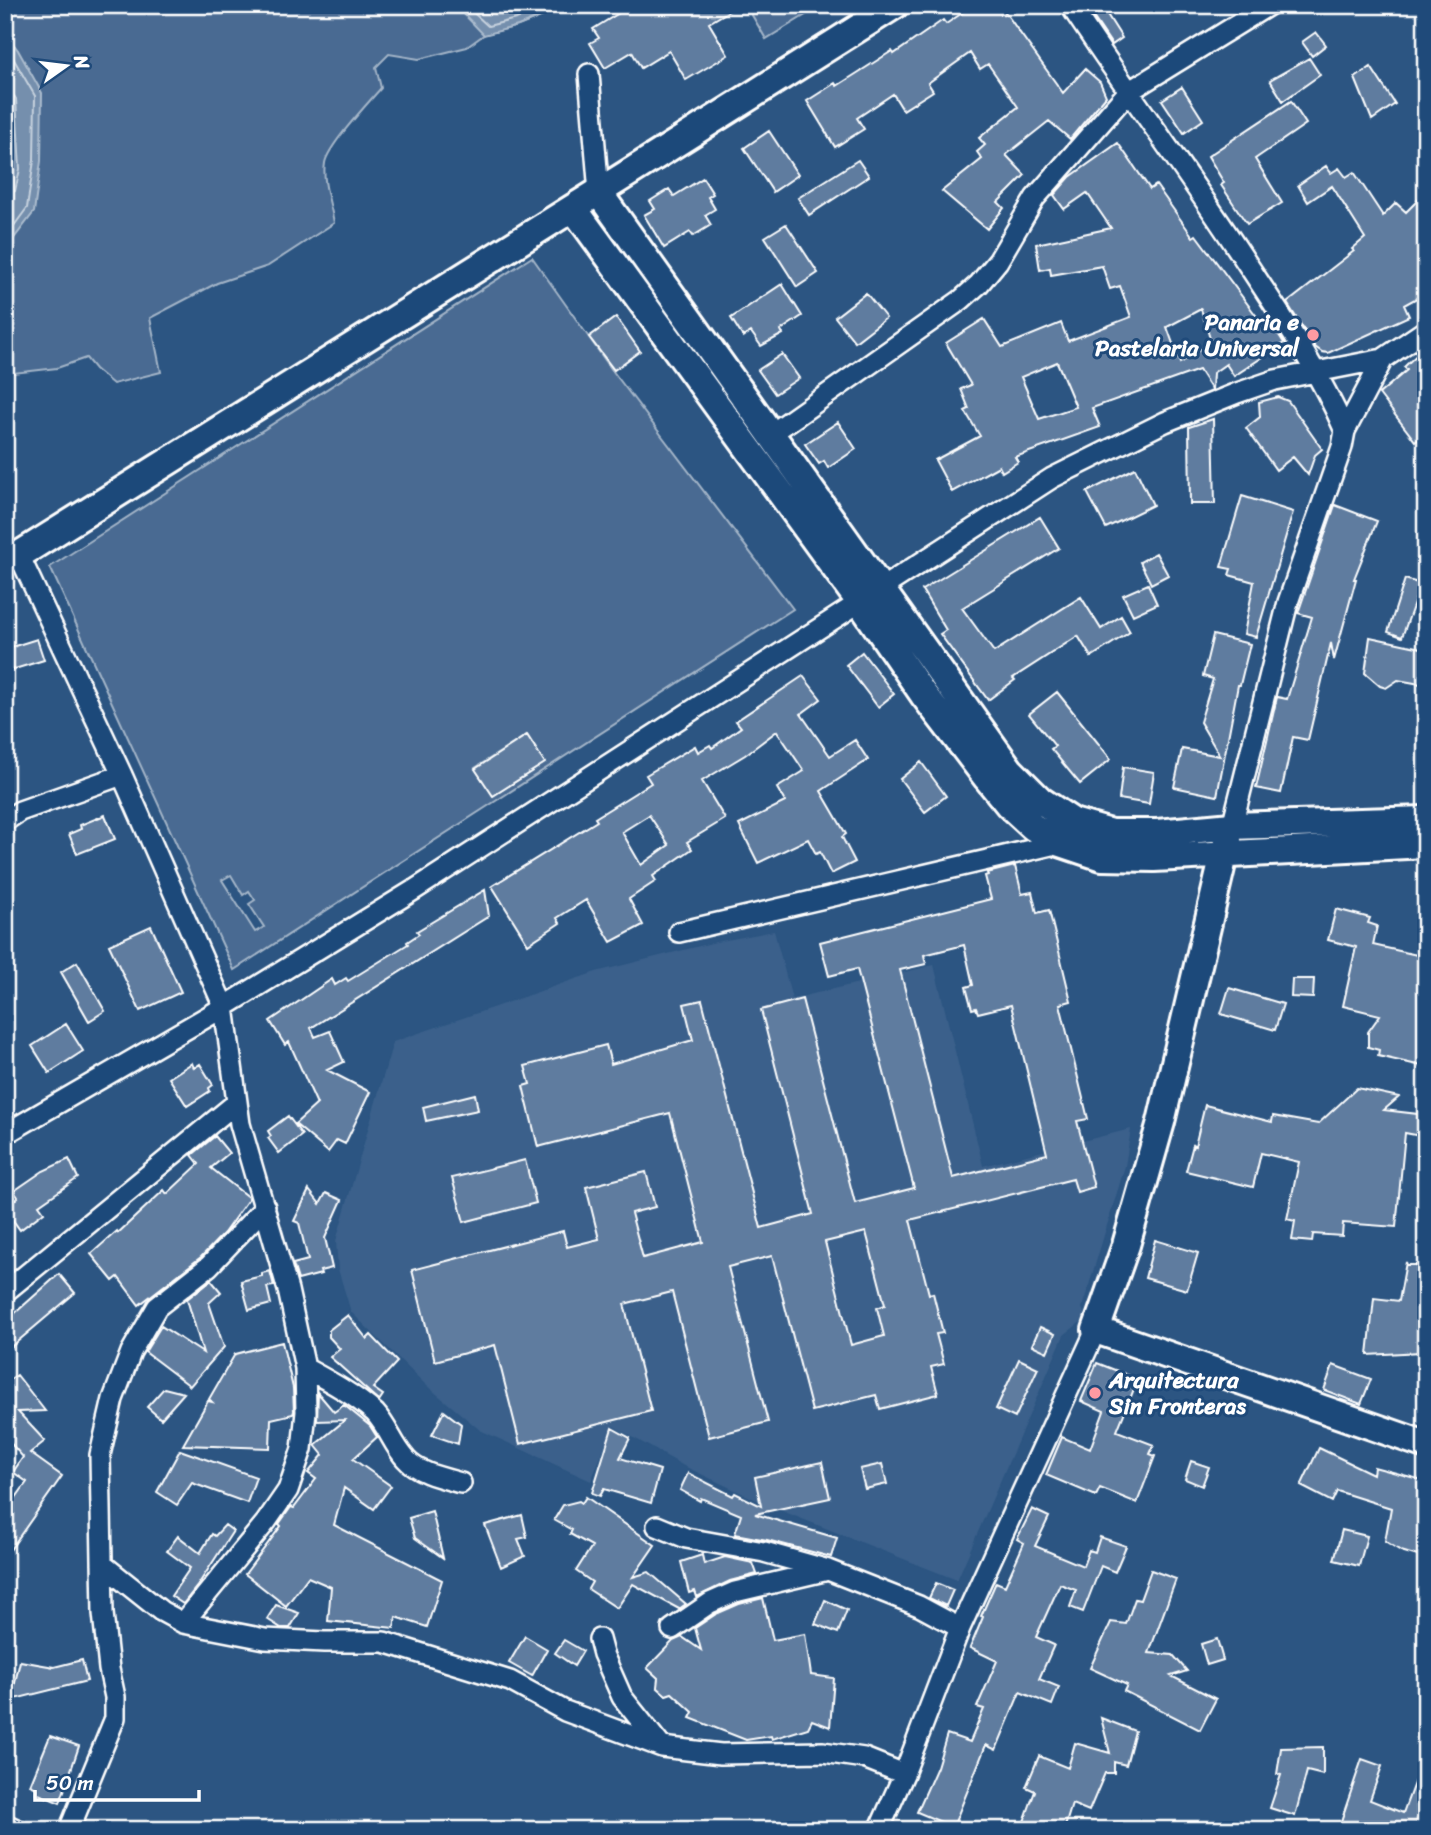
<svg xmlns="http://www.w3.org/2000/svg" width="1431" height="1835" font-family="Sriracha,sans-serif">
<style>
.built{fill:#3b618b}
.green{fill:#486b92;stroke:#a4b5c8;stroke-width:2;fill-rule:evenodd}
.water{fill:#748fad;stroke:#acbcce;stroke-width:2}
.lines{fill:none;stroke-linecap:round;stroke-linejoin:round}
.shore{stroke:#c7d2de;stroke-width:2}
.building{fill:#5e7c9f;stroke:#fff;stroke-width:2;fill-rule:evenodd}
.street-casing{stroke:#fff;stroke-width:24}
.secondary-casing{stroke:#fff;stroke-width:32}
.street{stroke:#1f4a7a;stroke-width:19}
.secondary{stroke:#1f4a7a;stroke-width:26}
.poi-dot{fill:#ff9aa2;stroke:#1f4a7a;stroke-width:2.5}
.labels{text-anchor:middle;stroke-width:6;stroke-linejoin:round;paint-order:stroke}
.poi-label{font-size:23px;font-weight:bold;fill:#fff;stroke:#1f4a7a;text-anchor:end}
</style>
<rect width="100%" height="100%" fill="#2c5582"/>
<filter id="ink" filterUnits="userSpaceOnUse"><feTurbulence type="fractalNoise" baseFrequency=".0143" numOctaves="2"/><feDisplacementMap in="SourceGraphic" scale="14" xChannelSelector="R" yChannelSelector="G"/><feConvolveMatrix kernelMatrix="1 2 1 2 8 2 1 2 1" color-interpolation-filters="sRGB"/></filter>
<g filter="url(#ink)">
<path class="built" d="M774,931L792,999L934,965L983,1166L1131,1129L1125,1166L1082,1308L1086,1318L1064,1335L957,1580L767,1505L684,1466L613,1426L591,1481L480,1430L426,1385L351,1312L338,1269L336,1241L393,1042L596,972L716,942Z"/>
<path class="green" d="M5,5H570L518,26L485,34L467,47L419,59L389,54L376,67L381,88C368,103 328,146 325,163C322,182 331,204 334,223L268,266L217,283L150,318L161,372L113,384L95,369L86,358L57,368L5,374Z
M746,5H822L766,39Z
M532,257L612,370L793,609L234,970L50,567ZM527,735L544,763L493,796L475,768ZM231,875L243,895L249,891L255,900L249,904L264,927L255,932L222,880Z"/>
<path class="water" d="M455,5H570L518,26L484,35Z
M5,33L18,50L42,93L41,161L34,212L5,250V201L13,169L9,98L5,90Z"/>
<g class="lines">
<path class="shore" d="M465,5L488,26L516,19L552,5
M5,44L35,96L34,160L27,208L5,238
M5,92L12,93L16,99L20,169L15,191L5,195"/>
</g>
<path class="building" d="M632,5H739L709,23L728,55L686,80L669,51L641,68L632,52L605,68L590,43L599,38L593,29Z
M974,5H1000L1063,93L1085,69L1100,82L1106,96L1070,139L1049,121L1006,155L1025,175L998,202L1004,208L987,229L942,191L982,159L977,152L985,145L979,138L1018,107L988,64L980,69L970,53L928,83L933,91L903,110L893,94L857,118L864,129L835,147L807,101L835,83L837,86L892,51L894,54L943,20L946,24Z
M1085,5H1101L1122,38L1112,45Z
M1316,32L1326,45L1312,56L1302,42Z
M1309,58L1320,75L1283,101L1270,80Z
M1371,67L1395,104L1372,120L1355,78Z
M1182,87L1203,120L1184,133L1162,100Z
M1291,101L1306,124L1255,159L1282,203L1247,224L1221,185L1224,183L1208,156Z
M769,131L798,175L773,192L744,148Z
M1118,143L1150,189L1156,185L1193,237L1196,235L1261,322L1268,318L1284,343L1234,376L1226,364L1213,373L1212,390L1199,370L1092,408L1100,427L1015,457L1018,462L1002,472L999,466L952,492L935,460L980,436L965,411L969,409L961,389L971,385L946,343L984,319L1002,347L1061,323L1068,341L1131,317L1120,286L1110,289L1102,266L1051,275L1050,268L1040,270L1036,244L1111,228L1087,193L1064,209L1054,195L1070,177ZM1201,309L1211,342L1180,363L1167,327ZM1057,362L1076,407L1039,419L1021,377Z
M858,160L869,176L809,215L798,198Z
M1326,166L1331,173L1339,168L1346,177L1354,172L1383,216L1396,203L1406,212L1426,192V293L1404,305L1409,316L1328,353L1322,352L1315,347L1287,303L1354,251L1352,249L1365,238L1332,186L1308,202L1298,185Z
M703,178L713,194L708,197L715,209L705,215L711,225L693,236L690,232L664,248L644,215L655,209L650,201L669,189L674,196Z
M786,224L818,273L797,287L765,237Z
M782,284L802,316L781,330L783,334L761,346L751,332L743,337L731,318Z
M866,293L886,318L855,342L835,317Z
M616,317L640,351L614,370L589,337Z
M1426,346V433L1415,441L1379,394L1407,370L1404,367Z
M782,354L799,378L775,394L758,370Z
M1278,397L1288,401L1322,449L1315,455L1308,475L1293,457L1276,470L1246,428L1260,417L1259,402Z
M1213,419L1215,504H1190L1189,427Z
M838,422L856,449L828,468L824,461L819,464L805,444Z
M1135,468L1153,505L1106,528L1087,492Z
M1242,496L1293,512L1256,637L1244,634L1254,582L1229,575L1231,569L1221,567Z
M1335,505L1377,521L1354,579H1356L1334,660L1331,643L1308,740L1293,737L1281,793L1256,788L1277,697L1287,699L1312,617L1298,613Z
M1040,517L1059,548L962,608L994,652L1081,597L1101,629L1121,616L1130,632L1091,657L1078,636L1013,678L1015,680L988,700L940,634L946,630L922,590Z
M1156,553L1168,575L1151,584L1140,562Z
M1405,579L1421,584L1402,637L1388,632Z
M1148,584L1157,604L1133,615L1123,595Z
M1213,635L1250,644L1240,685H1238L1217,796L1174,787L1182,749L1220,756L1200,722L1213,679L1203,676Z
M1370,637L1426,649V685L1398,680L1386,688L1380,686L1365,673Z
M37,639L44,660L5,672V649Z
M862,652L894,694L878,707L846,665Z
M803,676L821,699L801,714L830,756L855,740L868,760L821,791L846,834L842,837L855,862L831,874L820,852L816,854L808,839L758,863L739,825L785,802L777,788L804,771L777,731L745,755L702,781L725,819L687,842L692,849L653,876L656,881L629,899L643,925L611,942L586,900L557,918L560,923L528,944L492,886L597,821L595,818L651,783L646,775L695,746L698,752L710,745L712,748L741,727L736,721ZM649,815L669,845L641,865L622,832Z
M1057,692L1111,759L1080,784L1051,749L1055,746L1029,714Z
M527,735L545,763L493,796L475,769Z
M921,762L946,796L925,812L900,779Z
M1123,767L1154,772L1149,804L1119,799Z
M105,815L115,839L77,854L69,834L81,829L80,825Z
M1015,866L1022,894L1032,892L1037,913L1049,910L1071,1001L1060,1004L1088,1119L1077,1121L1094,1187L1077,1192L1073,1179L910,1220L929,1294L933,1293L943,1333L936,1334L944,1364L931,1367L938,1394L880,1409L876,1395L812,1411L772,1256L728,1267L768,1422L709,1437L672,1292L624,1304L651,1411L520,1444L495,1345L435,1361L412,1270L563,1231L567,1247L599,1239L586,1187L646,1172L655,1207L631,1213L643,1258L703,1242L670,1113L538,1147L523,1086L530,1084L525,1066L606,1045L611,1064L693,1040L684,1004L702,1000L761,1228L813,1214L761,1010L802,999L855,1203L914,1188L857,969L829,976L820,942L991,899L985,876L988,875L987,873ZM964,945L973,985L966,987L972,1009L976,1008L978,1013L1011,1005L1047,1154L953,1178L900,970L926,964L924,955ZM866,1232L885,1305L877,1308L884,1336L851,1345L825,1242Z
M485,890L489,916L311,1028L315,1037L330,1031L344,1062L327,1070L370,1092L345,1144L337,1140L328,1152L295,1124L317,1104L289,1042L285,1045L270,1021L332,979L335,985L346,978L348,981L408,944L407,942L419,934L417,931Z
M1336,909L1370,918L1368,923L1377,926L1373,945L1426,957V1067L1378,1056L1379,1050L1368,1047V1032L1380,1015L1343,1006L1356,947L1328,940Z
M151,926L181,992L140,1011L109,945Z
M77,962L105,1011L89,1021L61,972Z
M1292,979H1314L1313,998L1291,997Z
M1229,988L1283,1004L1275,1030L1221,1014Z
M66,1024L83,1051L49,1073L32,1046Z
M192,1063L194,1068L200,1064L213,1085L209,1088L210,1091L187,1106L169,1078Z
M1357,1088L1399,1097L1384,1110L1426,1115V1137L1405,1133L1396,1227L1343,1223L1342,1236L1313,1234L1312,1242L1292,1240L1295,1221L1287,1219L1299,1162L1261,1153L1253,1187L1186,1171L1193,1145L1195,1146L1205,1105L1272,1122L1273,1116L1318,1124Z
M475,1094L478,1110L426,1121L423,1107Z
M288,1116L302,1135L279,1153L268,1138L271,1136L268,1131Z
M215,1136L229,1153L211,1168L249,1198L224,1233L201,1257L139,1305L118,1277L113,1281L91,1254L117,1231L118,1233L164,1190L167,1194L199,1164L192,1155Z
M69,1159L78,1178L39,1205L44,1212L20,1230L5,1209L18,1197L14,1191L43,1171Z
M525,1160L536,1203L464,1222L452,1178Z
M309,1190L320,1204L326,1193L342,1200L325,1238L332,1268L320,1271L321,1274L298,1280L293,1264L308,1260L299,1223L294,1221Z
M1155,1240L1198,1253L1187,1290L1145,1278Z
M1406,1262L1407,1265H1426V1301L1417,1302L1424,1325L1419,1333L1420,1352L1368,1355L1374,1298L1399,1301Z
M270,1271L274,1286L267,1287L271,1304L249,1310L241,1281L262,1276V1273Z
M59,1274L75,1293L5,1352V1322Z
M211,1280L221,1292L209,1303L224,1347L190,1386L145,1352L161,1326L203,1353L187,1299Z
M348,1315L367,1339L371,1335L397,1362L373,1388L383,1395L379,1401L330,1357L340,1349L329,1337V1330Z
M1040,1327L1055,1334L1047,1352L1032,1345Z
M282,1342L293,1388L294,1411L293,1414L271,1419L270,1448L183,1445L208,1401L212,1402L209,1399L235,1354Z
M1019,1359L1038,1368L1015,1418L996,1409Z
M1097,1363L1138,1379L1117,1431L1154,1445L1150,1454L1155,1456L1137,1503L1100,1488L1096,1496L1046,1475L1062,1437L1090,1449L1104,1411L1081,1401Z
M1333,1365L1371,1379L1361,1404L1324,1390Z
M17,1375L45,1411L18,1412L45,1441L30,1453L62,1476L5,1557V1513L27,1482L13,1472L23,1457L5,1437V1382Z
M164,1388L184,1393L161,1419L147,1407Z
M318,1393L334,1412L344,1405L370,1426L377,1437L353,1459L391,1486L374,1509L344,1488L334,1525L442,1580L427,1627L396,1617L394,1628L328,1621L331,1587L308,1577L286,1606L245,1574L281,1526L279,1524L291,1507L294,1508L316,1479L308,1473L323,1455L315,1445L345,1420L317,1421Z
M444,1411L461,1424L458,1444L432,1435Z
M612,1428L630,1438L620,1458L660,1470L651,1503L604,1489L600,1496L592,1493Z
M1319,1448L1373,1474L1374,1467L1426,1481V1553L1422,1552L1421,1557L1401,1551L1385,1541L1391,1508L1337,1491L1332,1502L1301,1486Z
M180,1450L256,1477L247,1503L192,1483L177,1505L157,1492Z
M1191,1461L1209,1467L1202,1486L1185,1479Z
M822,1462L830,1498L755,1514L837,1538L831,1557L767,1540L735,1534L741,1515L701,1498L700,1501L680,1490L688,1473L733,1496L735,1493L761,1506L755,1477Z
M882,1464L887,1484L865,1489L860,1469Z
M586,1497L655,1545L633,1577L649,1572L686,1604L679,1609L633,1584L617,1608L588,1589L592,1582L576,1571L592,1546L570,1534L572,1530L554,1520L563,1505L579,1501L582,1503Z
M1032,1509L1049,1517L1035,1546L1083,1566L1089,1550L1095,1552L1100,1537L1126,1546L1115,1572L1101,1566L1083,1612L1070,1607L1076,1590L1060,1584L1036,1637L1054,1645L1039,1679L1059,1687L1052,1705L1020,1692L996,1750L986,1745L953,1827L917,1812L937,1767L947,1734L970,1742L984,1709L977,1707L997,1661L970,1648L983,1617L981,1616L996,1582L1005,1586L1024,1543L1017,1539Z
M432,1511L443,1558L415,1538L409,1518Z
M522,1515L527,1537L518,1539L525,1556L501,1567L485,1525Z
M225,1525L233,1531L198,1585L183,1604L171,1596L190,1568L167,1551L178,1536L200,1553L212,1534L215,1536Z
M1342,1530L1367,1536L1359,1566L1334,1560Z
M702,1555L704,1564L725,1557L753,1563L757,1574L730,1581L697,1597L695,1591L689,1593L681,1562Z
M1151,1570L1176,1579L1149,1653L1173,1655L1187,1671L1171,1676L1216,1699L1200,1730L1124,1691L1127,1685L1090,1668L1111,1622L1126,1624L1135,1599L1140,1600Z
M936,1583L953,1590L946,1606L929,1598Z
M763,1598L773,1640L805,1634L811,1675L834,1678L830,1727L812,1720L808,1728L772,1739L771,1736L746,1740L690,1718L693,1712L672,1693L666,1695L657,1687L658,1678L647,1668L673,1641L682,1637L701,1650L695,1628L716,1614L739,1604Z
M825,1600L847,1610L838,1633L815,1624Z
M276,1605L299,1613L290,1628H281L267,1619Z
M525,1636L547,1649L532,1676L509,1663Z
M1217,1639L1223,1660L1207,1665L1201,1644Z
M564,1640L583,1651L574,1666L555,1653Z
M82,1660L87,1681L11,1700L20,1661L54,1667Z
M1101,1718L1135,1731L1126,1765L1114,1762V1773H1105L1089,1811L1072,1804L1064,1830H1021L1035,1791L1026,1787L1039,1756L1068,1768L1075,1743L1110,1753Z
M50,1736L79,1746L60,1803L36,1793L37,1788L30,1785Z
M1323,1747V1775L1307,1771L1295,1816L1270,1808L1281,1775L1277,1774L1281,1748Z
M1424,1756L1426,1830H1338L1362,1759L1382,1766L1370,1800L1403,1813Z"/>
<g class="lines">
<g class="street-casing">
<path id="street" d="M1070,5C1128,93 1191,177 1248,265C1283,318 1320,373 1345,431
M589,74L599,193
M771,434L961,300L979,284L998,261L1035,198L1128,92L1269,5
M19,555L122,775L224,1007L240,1124L288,1290L305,1368L306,1412L302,1449L288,1490L266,1522L183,1623
M5,821L20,811L122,775
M1232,826L1288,602L1342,447L1345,431L1383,359
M679,932L1060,843
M5,1134L224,1007L414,890L1052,478L1165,422L1237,393L1275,380L1383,359L1426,330
M5,1292L236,1103
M305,1368C329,1381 355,1395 375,1413C388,1427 393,1445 406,1459C418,1473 443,1478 461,1483
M657,1526L686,1538L764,1552L828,1570L919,1606L960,1628
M102,1564L161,1611L183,1623L265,1639L324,1642H384L510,1681L565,1711L662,1747L721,1754L823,1752L864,1758L904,1774
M672,1629L710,1603L735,1592L824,1571
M599,1639L603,1654L622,1697L661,1746
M5,1824L18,1830
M69,1830L115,1718V1697L109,1669L103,1613L100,1455L113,1399L131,1352L157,1307L209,1266L265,1207
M879,1830L904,1774L960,1628L1096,1330"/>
</g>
<g class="secondary-casing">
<path id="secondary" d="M599,193L1010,770L1040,800L1073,822L1111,833H1157L1232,826L1426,820
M574,209L860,602L923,694L987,778L1009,805L1033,827L1060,843L1102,857L1154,858L1426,844
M5,559L19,555C310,371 604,190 895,5
M1228,838L1161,1122L1126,1245L1096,1330L1426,1445"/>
</g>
<use href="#street" class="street"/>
<use href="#secondary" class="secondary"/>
</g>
</g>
<g class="poi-dot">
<circle cx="1313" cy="335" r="7"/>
<circle cx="1095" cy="1393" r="7"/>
</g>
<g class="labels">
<g class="poi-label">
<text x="1299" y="330">Panaria e<tspan x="1299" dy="26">Pastelaria Universal</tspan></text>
<text x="1109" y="1388" text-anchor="start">Arquitectura<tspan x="1109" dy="26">Sin Fronteras</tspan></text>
</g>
</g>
<rect width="1431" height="1835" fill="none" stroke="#1f4a7a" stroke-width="28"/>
<rect x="14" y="14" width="1403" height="1807" fill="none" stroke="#fff" stroke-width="2.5" filter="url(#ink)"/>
<g transform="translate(66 66) rotate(76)" stroke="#1f4a7a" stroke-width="5" paint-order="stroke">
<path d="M0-5L12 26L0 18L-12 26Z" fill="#ffffff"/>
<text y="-10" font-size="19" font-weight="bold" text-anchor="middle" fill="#ffffff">N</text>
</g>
<path d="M35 1790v10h164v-10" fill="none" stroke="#ffffff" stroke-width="3.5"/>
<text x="46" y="1790" font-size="21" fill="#ffffff" stroke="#1f4a7a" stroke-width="5" paint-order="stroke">50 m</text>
</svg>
